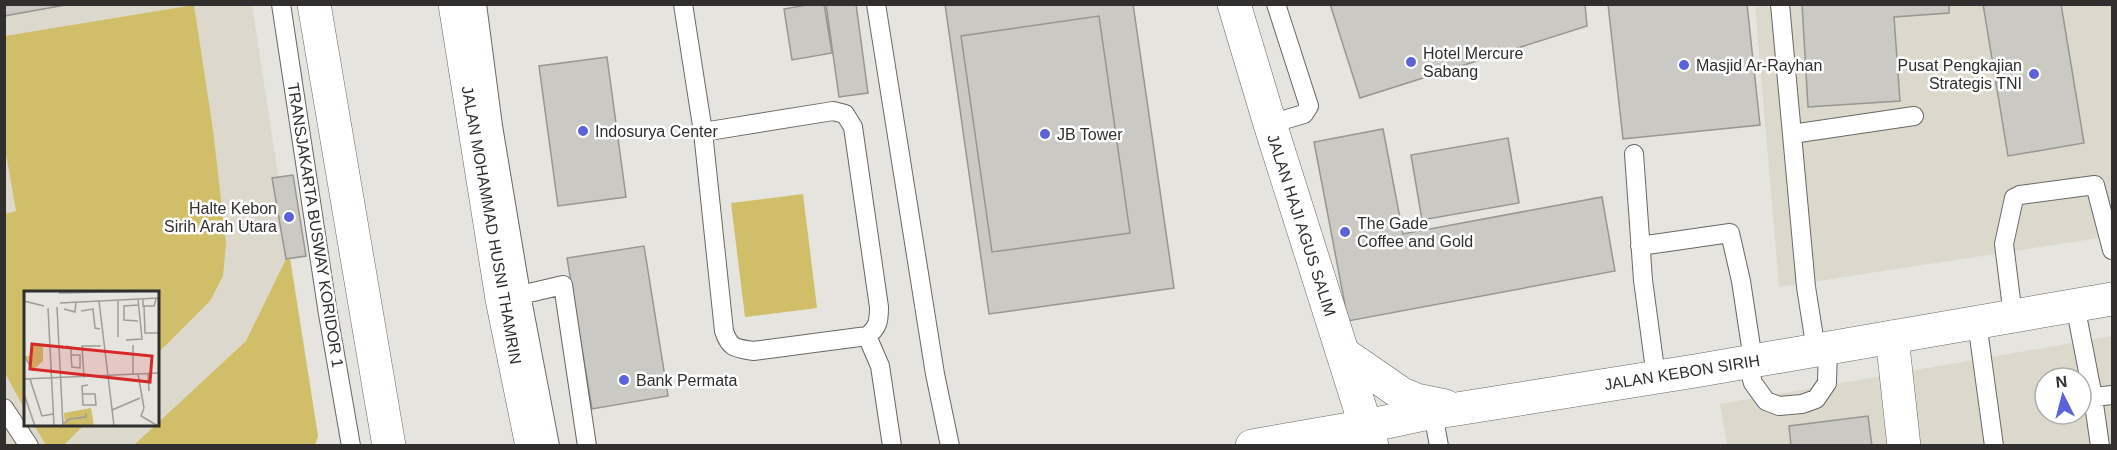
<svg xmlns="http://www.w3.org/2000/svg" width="2117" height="450" font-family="Arial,sans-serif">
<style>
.built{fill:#dcd9cc;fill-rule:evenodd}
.green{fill:#d1be69}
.building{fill:#cac9c3;stroke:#979690;stroke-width:1.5}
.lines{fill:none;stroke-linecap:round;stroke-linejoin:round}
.lane-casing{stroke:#686762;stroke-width:20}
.street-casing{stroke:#686762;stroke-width:34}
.secondary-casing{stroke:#686762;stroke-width:34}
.primary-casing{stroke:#686762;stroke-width:34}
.lane{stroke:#fff;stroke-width:18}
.street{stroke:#fff;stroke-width:33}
.secondary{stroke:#fff;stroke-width:33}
.primary{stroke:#fff;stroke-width:33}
.poi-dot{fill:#5c62da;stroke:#fff;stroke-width:2}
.labels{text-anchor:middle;stroke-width:5;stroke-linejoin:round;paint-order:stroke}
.poi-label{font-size:16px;fill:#302f2d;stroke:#fff;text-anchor:start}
.street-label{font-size:16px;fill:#302f2d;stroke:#fff}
.inset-road{fill:none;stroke:#9d9c97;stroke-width:1.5}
.view{fill:#d62828;fill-opacity:0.15;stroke:#d62828;stroke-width:3}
.inset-edge{fill:none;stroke:#302f2d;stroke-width:3}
</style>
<rect width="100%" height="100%" fill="#e5e4de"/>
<path class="built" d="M4,5H252L318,436L315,445H5ZM26,292H158V424H26Z
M1755,5H2112V236L1779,287Z
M2112,336V445H1727L1720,404ZM2045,378H2081V414H2045Z"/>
<path class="green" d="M194,5L213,130L226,243L223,276L210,301L158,353V292H26L25,410L5,373V214L16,211L5,148V36Z
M803,194L817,308L745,317L731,203Z
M289,253L318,436L315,445L133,446L246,341Z
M34,425H84L63,446L46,445Z"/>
<path class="building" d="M4,4H71L4,16Z
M812,4H824L832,53L792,60L784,9Z
M826,4H856L868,93L839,97Z
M945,4H1133L1174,288L989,314Z
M1330,4H1585L1587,26L1360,98Z
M1608,4H1747L1760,125L1623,139Z
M1802,4H1949V13L1894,17L1900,101L1808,107Z
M1983,4H2061L2084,143L2008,156Z
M1099,16L1130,233L992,252L961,36Z
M607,57L626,197L558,206L539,66Z
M1383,129L1403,234L1602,197L1615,271L1348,321L1314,142Z
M1508,138L1519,203L1422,220L1411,155Z
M293,175L306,256L286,259L272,178Z
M644,246L668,396L592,409L567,258Z
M1868,416L1872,446H1791L1789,426Z"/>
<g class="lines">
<g class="lane-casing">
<path id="lane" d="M281,4L328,314L351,446
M477,4L493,126L521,294L550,446
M683,4L703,132L833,111L845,114L853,127L879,307C879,321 878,328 867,336L753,351C736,348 730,349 724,331L703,132
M876,4L935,374L950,446
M1780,4L1806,287L1816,350
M1270,124L1304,114L1309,106L1276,4
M1792,134L1914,116
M1634,154L1643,280L1656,377
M1640,246L1730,233L1741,281L1753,360
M512,297L563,285L587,446
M2075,305L2093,397L2100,446
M2013,316L2004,244L2014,198L2020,195L2095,185L2112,250
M1977,322L1994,446
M867,336L880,366L892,446
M1747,362L1753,383L1766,401L1779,406L1802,404L1816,399L1827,383L1828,348
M2093,397L2112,395
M4,408L29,446
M1433,413L1439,446"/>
</g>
<g class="street-casing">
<path id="street" d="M1892,337L1904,446"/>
</g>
<g class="secondary-casing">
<path id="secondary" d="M1234,4L1270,124L1372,446"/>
</g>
<g class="primary-casing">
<path id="primary" d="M314,4L389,446
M455,4L502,299L532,446
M1344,354L1402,394L1416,400L1445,406
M1252,446L1367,426L1419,415L1695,371L2112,299"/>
</g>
<use href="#lane" class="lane"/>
<use href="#street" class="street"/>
<use href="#secondary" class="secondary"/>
<use href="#primary" class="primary"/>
</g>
<g class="poi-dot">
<circle cx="1411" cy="62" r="6"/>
<circle cx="1684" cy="65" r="6"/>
<circle cx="2034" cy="74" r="6"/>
<circle cx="583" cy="131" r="6"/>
<circle cx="1045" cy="134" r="6"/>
<circle cx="289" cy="217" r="6"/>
<circle cx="1345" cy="232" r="6"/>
<circle cx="624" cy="380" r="6"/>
</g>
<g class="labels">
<g class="poi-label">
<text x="1423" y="59">Hotel Mercure<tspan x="1423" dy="18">Sabang</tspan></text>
<text x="1696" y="71">Masjid Ar-Rayhan</text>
<text x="2022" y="71" text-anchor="end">Pusat Pengkajian<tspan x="2022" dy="18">Strategis TNI</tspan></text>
<text x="595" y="137">Indosurya Center</text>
<text x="1057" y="140">JB Tower</text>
<text x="277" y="214" text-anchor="end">Halte Kebon<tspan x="277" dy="18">Sirih Arah Utara</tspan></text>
<text x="1357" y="229">The Gade<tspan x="1357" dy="18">Coffee and Gold</tspan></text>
<text x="636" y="386">Bank Permata</text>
</g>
<g class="street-label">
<text transform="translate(316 225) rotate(81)" y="6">TRANSJAKARTA BUSWAY KORIDOR 1</text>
<text transform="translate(492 225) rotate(80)" y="6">JALAN MOHAMMAD HUSNI THAMRIN</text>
<text transform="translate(1302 225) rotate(72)" y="6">JALAN HAJI AGUS SALIM</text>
<text transform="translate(1682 372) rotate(-9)" y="6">JALAN KEBON SIRIH</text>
</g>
</g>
<g transform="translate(24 291)">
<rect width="135" height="135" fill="#e5e4de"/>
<path d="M19,54V70L9,79L2,65H8L7,55ZM67,117L70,135H41L40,122Z" fill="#d1be69"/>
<path class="inset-road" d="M35,2L133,0M119,8V15H130L132,8M94,9V46M0,10L20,15M75,10L90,135M36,12L135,7M114,14L100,15V29L114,30M120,15L121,42H135M33,16L39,135M24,17L30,135M40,18L51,21L52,11M57,20L69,18L71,37L76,38M102,49L118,48L114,8M42,55L47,56V64H56V77L48,76L47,64M0,64L9,80M124,82L125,100M109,83V54M114,83L120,117M60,87L58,55H77M0,88L135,82M6,88L18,125L29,123M0,103L11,135M58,103H71L72,114H59L58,95L64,94M120,117L117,125L134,135M88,119L116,107M39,133L46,128L62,126V122"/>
<path class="view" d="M8,53L128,65L126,91L6,78Z"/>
<rect width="135" height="135" class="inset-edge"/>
</g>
<rect width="2117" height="450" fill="none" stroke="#302f2d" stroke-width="12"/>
<g transform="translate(2063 396) rotate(354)"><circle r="28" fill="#ffffff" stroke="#acacab" stroke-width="1.5"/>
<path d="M0-4.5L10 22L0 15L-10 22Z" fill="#5c62da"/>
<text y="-9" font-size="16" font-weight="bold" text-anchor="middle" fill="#302f2d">N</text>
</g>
</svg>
